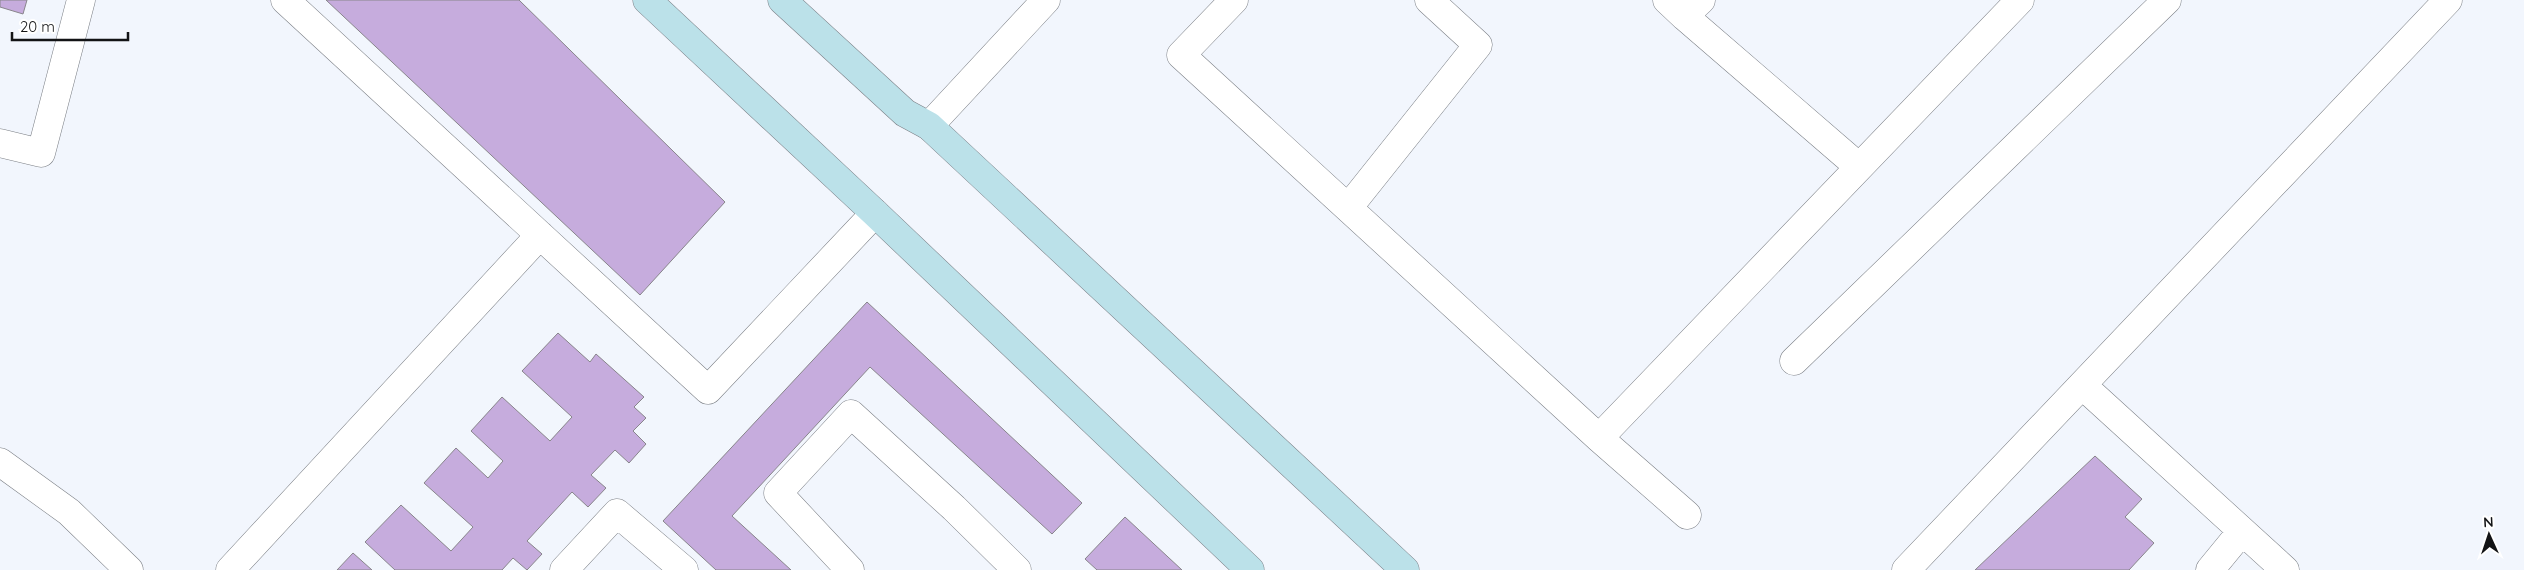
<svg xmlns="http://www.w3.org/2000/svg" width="2524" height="570" font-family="Quicksand,sans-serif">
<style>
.building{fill:#c6acdd;stroke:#88858b}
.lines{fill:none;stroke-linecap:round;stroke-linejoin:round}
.street-casing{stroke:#7b7f85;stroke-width:29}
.secondary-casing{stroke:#7b7f85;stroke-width:29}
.street{stroke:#fff;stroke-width:28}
.secondary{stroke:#bbe1e9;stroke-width:28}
</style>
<rect width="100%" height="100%" fill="#f2f6fd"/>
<path class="building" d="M0,0H27L23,14L0,7Z
M326,0H519L725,202L640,295Z
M867,302L1082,503L1052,534L870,367L732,516L791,570H716L663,521Z
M558,333L590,362L596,354L644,397L634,407L646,418L633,431L646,444L629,463L615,450L591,475L606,488L588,507L572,492L527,541L542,554L527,570L513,558L502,570H395L365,542L401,505L451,551L473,527L424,483L456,448L488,478L503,461L471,431L502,397L550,441L572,417L522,371Z
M2095,456L2142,499L2125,517L2154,543L2129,570H1975Z
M1125,517L1182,570H1097L1085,559Z
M353,553L372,570H337Z"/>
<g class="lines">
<g class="street-casing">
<path id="street" d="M285,0L708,390L875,213
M1234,0L1181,55L1599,438L1687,515
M1667,0L1684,16L1701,0
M1684,16L1859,167
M929,126L1046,0
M0,143L41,153L81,0
M1348,208L1478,45L1429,0
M1794,361L2167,0
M2082,385L2285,570
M1599,438L2020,0
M0,462L69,512L129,570
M230,570L540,235
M564,570L617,513L684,570
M850,570L778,493L851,414L954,508L1017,570
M1906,570L2448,0
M2210,570L2242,531"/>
</g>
<g class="secondary-casing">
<path id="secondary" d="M647,0L875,213L1250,570
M782,0L905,113L929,126L1405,570"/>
</g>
<use href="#street" class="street"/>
<use href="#secondary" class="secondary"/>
</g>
<g transform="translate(2489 535) rotate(357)" stroke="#ffffff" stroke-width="4" paint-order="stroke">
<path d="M0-4L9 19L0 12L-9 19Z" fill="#121315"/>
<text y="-8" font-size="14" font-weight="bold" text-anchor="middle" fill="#121315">N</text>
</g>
<path d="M12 32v8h116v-8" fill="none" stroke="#121315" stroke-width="2.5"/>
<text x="20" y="32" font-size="15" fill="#121315" stroke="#ffffff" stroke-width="4" paint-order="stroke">20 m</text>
</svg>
